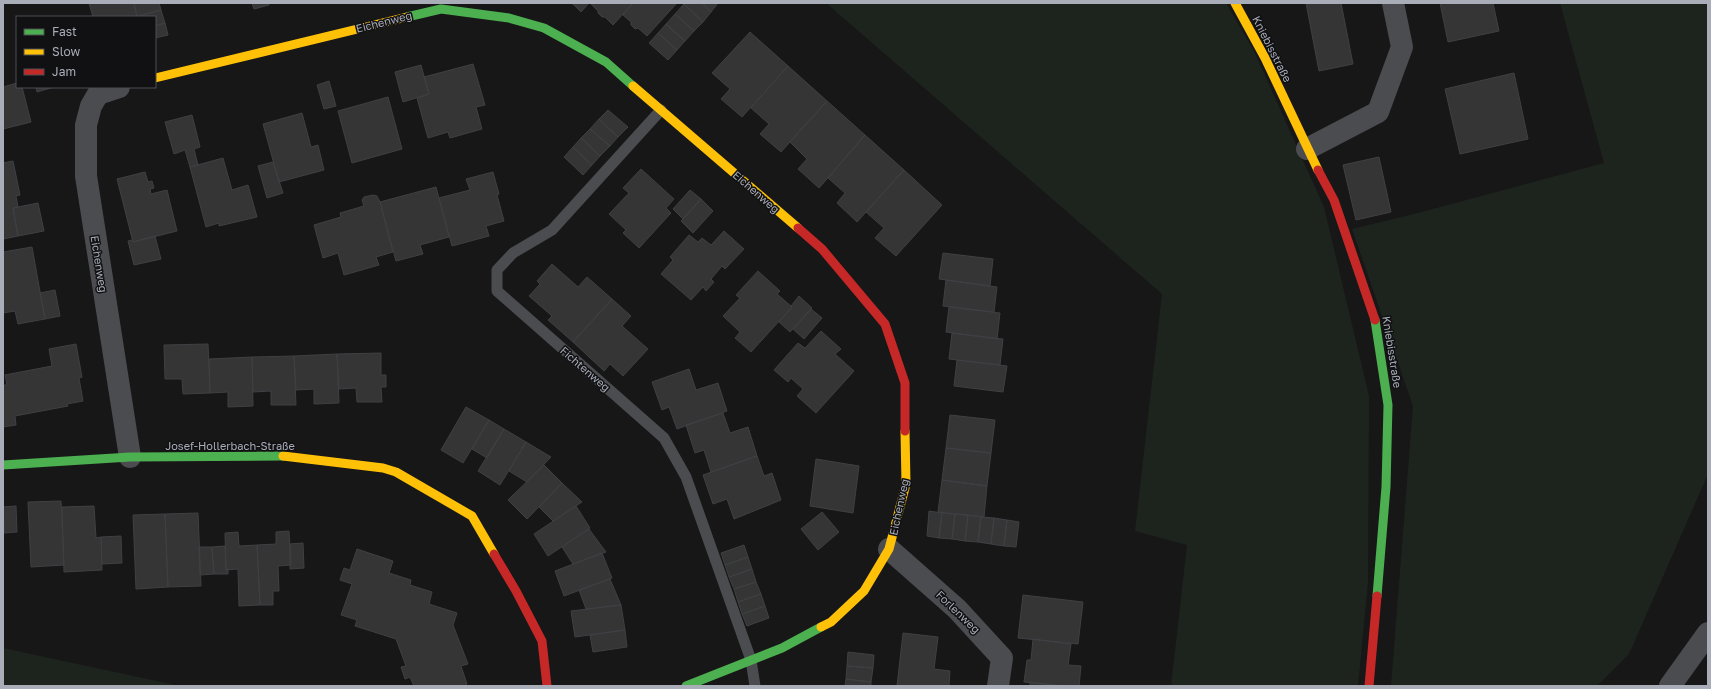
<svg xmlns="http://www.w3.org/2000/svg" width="1711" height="689" font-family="'Golos Text',sans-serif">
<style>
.green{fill:#1d241e}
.building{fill:#353536;stroke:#3f4043}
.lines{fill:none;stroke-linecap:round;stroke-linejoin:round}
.lane{stroke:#4b4c50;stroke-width:11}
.street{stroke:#4b4c50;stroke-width:22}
.fast{stroke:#4caf50;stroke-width:9}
.slow{stroke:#ffc107;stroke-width:9}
.jam{stroke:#c62828;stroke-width:9}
.labels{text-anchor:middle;stroke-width:3;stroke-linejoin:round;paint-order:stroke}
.street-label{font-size:11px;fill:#a8adb8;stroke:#111113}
</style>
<rect width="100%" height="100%" fill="#171717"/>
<path class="green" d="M826,3H1226L1254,51L1324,207L1369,396L1368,582L1358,686H1171L1187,545L1135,531L1162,294Z
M1560,3H1708V474L1629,654L1597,686H1391L1413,406L1352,229L1418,213L1604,163Z
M3,648L180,686H3Z"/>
<path class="building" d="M89,3H134L137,17H93Z
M140,3H159L161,10L137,16L134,4Z
M252,3H268L269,5L254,9Z
M569,3H589L581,12L573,4Z
M590,3H633L613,25L605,17H602L598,13V11Z
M633,3H677L647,36L638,28L635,29L631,25V22L623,15Z
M685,3H702L711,12L703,22L684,4Z
M702,3H718L711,12Z
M1306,3H1341L1353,64L1319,71Z
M1440,3H1493L1499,31L1448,42Z
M684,4L703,22L694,31L675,14Z
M161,10L165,23L155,26V17H137Z
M675,14L694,31L685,41L666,24Z
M165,23L168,35L155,38V26Z
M666,24L685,41L677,50L658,33Z
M750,32L788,66L742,117L721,99L730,89L712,73Z
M658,33L677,50L668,60L649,43Z
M473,64L485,105L476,107L482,129L450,138L448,132L428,138L417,98L429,94L424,77Z
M421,65L429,94L403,102L395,72Z
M788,66L827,101L781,152L760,134L769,124L751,108Z
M1514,73L1528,139L1460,154L1445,89Z
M329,81L336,106L324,109L317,85Z
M17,83V87H22L31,122L3,129V87Z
M36,87H54L37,92Z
M388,97L402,149L352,163L338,111Z
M827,101L865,135L819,188L798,169L807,159L790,142Z
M608,110L628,127L618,137L599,119Z
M302,113L311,147L318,145L324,170L279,182L263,124Z
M192,115L200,147L194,149L198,165L190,167L185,150L174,154L165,122Z
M599,119L618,137L610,146L590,129Z
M590,129L610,146L600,156L581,138Z
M865,135L904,170L857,222L837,203L845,193L828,178Z
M581,138L600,156L592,165L573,147Z
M573,147L592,165L583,175L564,157Z
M1379,157L1391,212L1356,220L1343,165Z
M223,158L232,190L248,185L257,217L219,226V223L206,227L190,167Z
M13,161L20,195L16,196L18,207L13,208L18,236L3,239V163Z
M273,162L283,193L267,198L258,166Z
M641,169L674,199L666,208L671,213L639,248L623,233L626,230L609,214L629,193L623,188Z
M904,170L942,205L896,256L875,238L884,228L866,212Z
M145,172L148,182L152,181L154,188L150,189L151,194L167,190L177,231L133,242L117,179Z
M493,172L499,194L497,195L504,221L486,226L489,236L452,246L439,198L470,190L466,179Z
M436,187L449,237L420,245L423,254L396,261L380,202Z
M690,190L701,199L683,219L673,209Z
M373,195L377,196L380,202L393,252L376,257L379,265L344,275L338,253L323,258L314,225L341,217L340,213L364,206L362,200L364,197Z
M701,199L713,211L693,233L681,221Z
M38,203L44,231L18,236L13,208Z
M724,231L744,249L725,269L722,266L711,279L714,282L706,291L703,287L691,300L661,274L673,260L670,257L689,235L698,242L702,238L711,245Z
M155,236L161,259L134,265L128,241L132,240L133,242Z
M32,247L45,319L18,324L15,311L3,313V252Z
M943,253L993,259L990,286L939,279Z
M552,264L578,287L587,277L612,299L573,342L548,320L552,316L529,296L540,284L537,281Z
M758,271L780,291L777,294L792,307L751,352L735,338L740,332L723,316L740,298L736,295Z
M946,280L997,287L994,312L943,306Z
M55,290L60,316L45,319L40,293Z
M799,296L812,308L790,332L779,322L792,307L791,306Z
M612,299L631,316L622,326L648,349L623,376L610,364L604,371L573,342Z
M949,307L1000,313L997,339L946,332Z
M811,309L822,318L804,339L793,329Z
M821,331L841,349L835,354L854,371L816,413L797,396L803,389L791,378L788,382L774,370L798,343L805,348Z
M952,333L1003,339L1000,365L949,359Z
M76,344L82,377L79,378L83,401L67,404L68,406L15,416L16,425L3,427V385H7L5,375L52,366L49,349Z
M208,344L210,393L183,394L182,379H165L164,345Z
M381,353V375H386V387H381L382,402H357L356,388L339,389L337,354Z
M337,354L339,403L314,404V389L296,390L294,356Z
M294,356L296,405H271V391L253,392L252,357Z
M252,357L253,406L228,407V392L210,393L209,359Z
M957,360L1007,366L1003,392L954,386Z
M689,369L696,390L718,383L727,411L677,429L669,407L662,410L652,382Z
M466,407L489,420L463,463L441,450Z
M723,413L730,433L748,427L757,456L711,472L704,450L695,453L686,425Z
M950,415L995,420L991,453L946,448Z
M489,420L504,429L487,458L472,449Z
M504,429L526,442L500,485L478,471Z
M526,442L551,457L527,482L509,471Z
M946,448L991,453L987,486L942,480Z
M757,456L764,476L772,473L781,500L734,519L727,499L713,504L703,475Z
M816,459L859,466L853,513L810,506Z
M544,465L562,483L527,519L508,500Z
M942,480L987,486L984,517L938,512Z
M562,483L582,502L553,521L539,507Z
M61,501L64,565L31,567L28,502Z
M16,506L17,532L4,533L3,507Z
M94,506L96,538L101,537L102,570L64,572L62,507Z
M576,506L590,528L548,556L534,534Z
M929,511L942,513L939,538L927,536Z
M822,512L839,532L818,550L801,529Z
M198,513L201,586L168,587L165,514Z
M942,513L955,514L952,539L939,538Z
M165,514L168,587L136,589L133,515Z
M955,514L968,515L965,541L952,539Z
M968,515L981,517L978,542L965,541Z
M981,517L994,518L991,544L978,542Z
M994,518L1007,520L1004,546L991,544Z
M1007,520L1019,522L1016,547L1004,546Z
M589,529L606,552L573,564L562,547Z
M289,531L291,565L278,566L279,591H273V605H260L257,545L276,544V532Z
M238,532L239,546L257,545L260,605L239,606L238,569L226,570L225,533Z
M121,536L122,563L102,564L101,537Z
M303,543L304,568L290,569V544Z
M744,545L748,557L725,565L721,553Z
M225,546L226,570L228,569V574H214L212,547Z
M199,547H212L214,574L200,575Z
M357,549L393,561L389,573L411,580L410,585L432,592L429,604L457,613L453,625L468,664L461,666L467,684L463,686H414L410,677L405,679L401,667L406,666L396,639L355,626L357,620L341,615L352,584L340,580L344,568L350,570Z
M602,553L612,578L564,596L555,571Z
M748,557L752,569L729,577L725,565Z
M752,569L756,582L734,589L729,577Z
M610,579L621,605L586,609L579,590Z
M756,582L761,594L738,602L734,589Z
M761,594L765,606L742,614L738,602Z
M1023,595L1083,602L1078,644L1018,638Z
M621,605L625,630L575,637L571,611Z
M765,606L769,618L747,626L742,614Z
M625,630L627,647L593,652L590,635Z
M903,633L938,637L934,669L950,671L949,686H897Z
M1033,639L1071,644L1068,665L1081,666L1079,686H1063L1024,682L1027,660H1031Z
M848,652L874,655L873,668L847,666Z
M847,666L873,668L871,682L846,679Z
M846,679L871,682V686H845Z
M1030,682L1063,686H1030Z"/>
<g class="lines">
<path class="lane" d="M661,110L552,230L513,253L497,270V291L664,438L686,477L751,660L755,686"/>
<path class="street" d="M119,87L98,94L91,106L86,125V176L130,457
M1307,149L1378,112L1402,47L1393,3
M889,549L957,609L1002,658L998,686
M1670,686L1708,633"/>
<path class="fast" d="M407,17L441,9L509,18L544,28L606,62L633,86
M1375,320L1388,405L1386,487L1377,596
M3,465L130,457L283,456
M686,686L782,648L821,627"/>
<path class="slow" d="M1235,3L1265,58L1318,170
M155,78L407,17
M633,86L798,228
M283,456L383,468L396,472L472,516L494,554
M821,627L831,622L864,591L889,549L906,484L905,431"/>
<path class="jam" d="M1318,170L1334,200L1375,320
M798,228L822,249L885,324L905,383V431
M494,554L516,591L542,641L547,686
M1369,686L1377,596"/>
</g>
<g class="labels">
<g class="street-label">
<text transform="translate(384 22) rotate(-14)" y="4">Eichenweg</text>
<text transform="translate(1272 49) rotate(63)" y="4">Kniebisstraße</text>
<text transform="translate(756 192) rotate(41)" y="4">Eichenweg</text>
<text transform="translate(99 264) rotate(81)" y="4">Eichenweg</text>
<text transform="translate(1392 352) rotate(81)" y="4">Kniebisstraße</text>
<text transform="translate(585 369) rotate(41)" y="4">Fichtenweg</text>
<text x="230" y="450">Josef-Hollerbach-Straße</text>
<text transform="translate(899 507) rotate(-78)" y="4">Eichenweg</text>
<text transform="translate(958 612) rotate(44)" y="4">Forlenweg</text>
</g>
</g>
<rect width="1711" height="689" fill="none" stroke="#a8adb8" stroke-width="8"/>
<rect x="16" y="16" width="140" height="72" fill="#111113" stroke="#4d4f55"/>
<rect x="24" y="29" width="20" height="6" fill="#4caf50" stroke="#4d4f55"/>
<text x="52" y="36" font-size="12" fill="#a8adb8">Fast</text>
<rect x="24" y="49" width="20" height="6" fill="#ffc107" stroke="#4d4f55"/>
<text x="52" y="56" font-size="12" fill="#a8adb8">Slow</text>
<rect x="24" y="69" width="20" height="6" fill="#c62828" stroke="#4d4f55"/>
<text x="52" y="76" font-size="12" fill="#a8adb8">Jam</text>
</svg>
